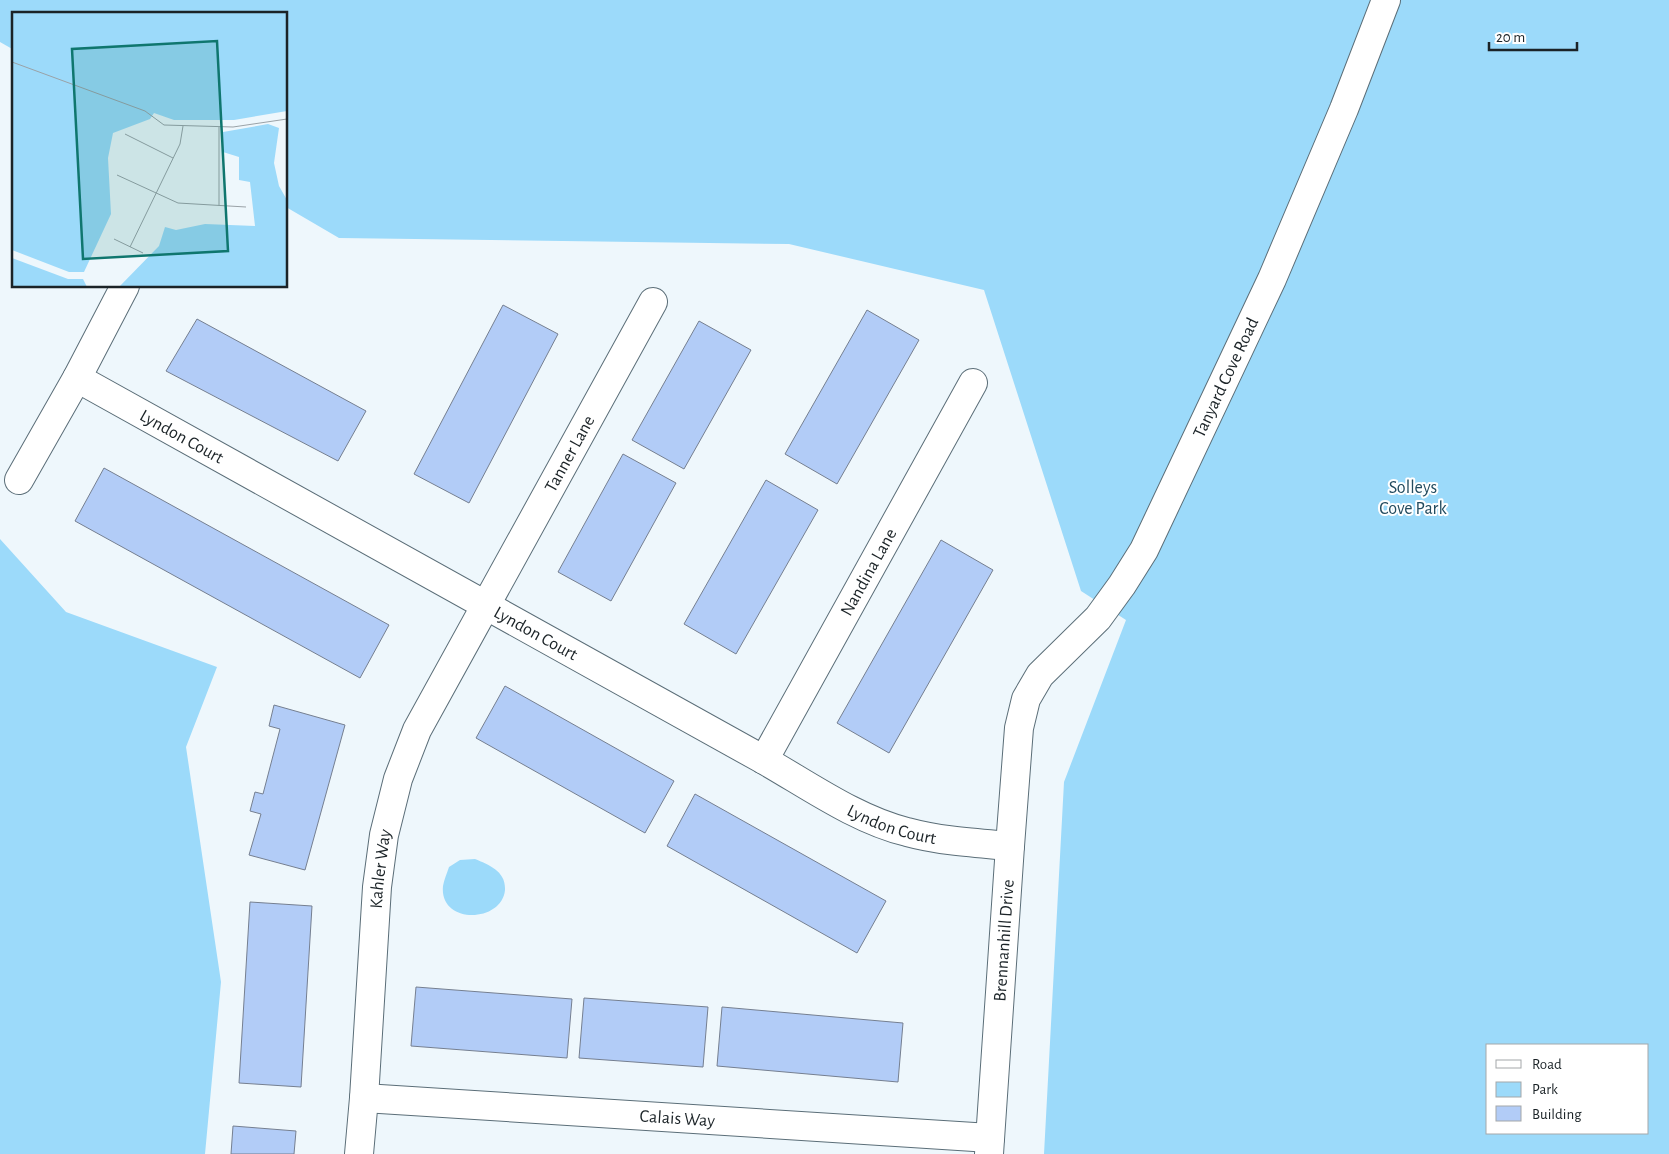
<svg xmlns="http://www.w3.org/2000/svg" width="1669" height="1154" font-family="'Alegreya Sans',sans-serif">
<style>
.green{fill:#9cdafa;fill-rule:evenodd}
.building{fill:#b2ccf7;stroke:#757f90}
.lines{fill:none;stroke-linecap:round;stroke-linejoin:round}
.minor-casing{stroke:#5b6e78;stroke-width:30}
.minor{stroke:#fff;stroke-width:28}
.labels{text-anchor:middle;stroke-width:4;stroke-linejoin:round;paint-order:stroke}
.street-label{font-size:18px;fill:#1b2327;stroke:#fff}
.park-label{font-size:18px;fill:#224b5f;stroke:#fff}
.inset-road{fill:none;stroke:#9aa2a7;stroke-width:1}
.view{fill:#0f766e;fill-opacity:0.15;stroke:#0f766e;stroke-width:2.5}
.inset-edge{fill:none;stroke:#1b2327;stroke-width:2.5}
</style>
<rect width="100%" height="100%" fill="#eef7fc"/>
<path class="green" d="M0,0H1669V1154H1044L1064,782L1126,620L1081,591L984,290L789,244L339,238L286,207V14H14V50L0,42ZM1488,1045H1648V1133H1488Z
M0,539L66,612L217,667L186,747L221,982L205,1154H0Z
M475,859C489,865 506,871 505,890C502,923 439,925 443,886C444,880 447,873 449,867L460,860Z"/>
<path class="building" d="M503,305L558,334L469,503L414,474Z
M867,310L919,340L837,484L785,454Z
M197,319L366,411L338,461L166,371Z
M699,321L751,350L684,469L632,440Z
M623,454L676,483L611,601L558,572Z
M104,468L389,625L360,678L75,521Z
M766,480L818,510L736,654L684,624Z
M941,540L993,570L889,753L837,723Z
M505,686L674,781L645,833L476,738Z
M274,705L345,725L305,870L249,855L261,814L250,811L255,792L263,794L280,729L269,726Z
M695,794L886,901L857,953L667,846Z
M250,902L312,906L301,1087L239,1083Z
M416,987L572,999L567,1058L411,1046Z
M584,998L708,1007L703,1067L579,1058Z
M722,1007L903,1023L898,1082L717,1066Z
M233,1126L296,1131L294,1154H231Z"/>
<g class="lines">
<g class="minor-casing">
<g id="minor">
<path id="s1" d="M77,378L764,760C808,785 857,820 907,832C940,841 975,843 1010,846"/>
<path d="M19,480L77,378L125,286"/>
<path id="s2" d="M764,760L973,383"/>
<path id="s3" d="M364,1098L990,1138"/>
<path id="s4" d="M359,1154L364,1098L377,887L384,835L398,779L417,730L653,302"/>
<path id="s5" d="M989,1154L1010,846L1019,728L1026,699L1040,675L1098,618L1122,585L1144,550L1272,279L1344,109L1386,0"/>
</g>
</g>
<use href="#minor" class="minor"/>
</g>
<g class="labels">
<g class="street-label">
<text dy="6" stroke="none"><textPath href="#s5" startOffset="839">Tanyard Cove Road</textPath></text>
<text dy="6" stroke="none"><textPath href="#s1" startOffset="120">Lyndon Court</textPath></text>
<text dy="6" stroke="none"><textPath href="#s4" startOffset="746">Tanner Lane</textPath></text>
<text dy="6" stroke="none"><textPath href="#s2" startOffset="215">Nandina Lane</textPath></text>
<text dy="6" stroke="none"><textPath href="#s1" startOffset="525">Lyndon Court</textPath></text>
<text dy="6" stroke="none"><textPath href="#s1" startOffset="930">Lyndon Court</textPath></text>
<text dy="6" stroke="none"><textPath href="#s4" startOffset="286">Kahler Way</textPath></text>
<text dy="6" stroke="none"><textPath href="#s5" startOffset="214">Brennanhill Drive</textPath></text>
<text dy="6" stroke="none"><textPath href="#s3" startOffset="314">Calais Way</textPath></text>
</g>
<g class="park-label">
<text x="1413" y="493">Solleys<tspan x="1413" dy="21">Cove Park</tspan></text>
</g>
</g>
<g transform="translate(12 12)">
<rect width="275" height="275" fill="#eef7fc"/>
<path d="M0,0H275V99L222,108H162L142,101L138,107L101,121L96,146L99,202L72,260H57L0,238ZM256,112L267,116L262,151L267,174L275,188V275H107L147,234L153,215L164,218L193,212L243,214L238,170L227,168V145L211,140V120ZM0,246L56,267H71L75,275H0Z" fill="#9cdafa"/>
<path class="inset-road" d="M0,50L133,99L152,113L221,115L275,107M113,122L161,146M105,163L166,191L234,195M207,194V115M102,227L131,241M118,235L168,132L171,114"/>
<path class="view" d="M205,29L216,239L71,247L60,37Z"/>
<rect width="275" height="275" class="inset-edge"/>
</g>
<rect x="1486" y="1044" width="162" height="90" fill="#ffffff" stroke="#a4a7a9"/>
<rect x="1496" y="1060" width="25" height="8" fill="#ffffff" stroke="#a4a7a9"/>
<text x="1532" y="1069" font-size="15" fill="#1b2327">Road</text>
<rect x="1496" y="1082" width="25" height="15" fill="#9cdafa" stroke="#a4a7a9"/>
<text x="1532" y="1094" font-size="15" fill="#1b2327">Park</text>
<rect x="1496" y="1106" width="25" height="15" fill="#b2ccf7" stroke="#a4a7a9"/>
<text x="1532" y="1119" font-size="15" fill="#1b2327">Building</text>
<path d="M1489 42v8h88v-8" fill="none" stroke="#1b2327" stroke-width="2.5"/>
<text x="1496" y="42" font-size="15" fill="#1b2327" stroke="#ffffff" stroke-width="4" paint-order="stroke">20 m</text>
</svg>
